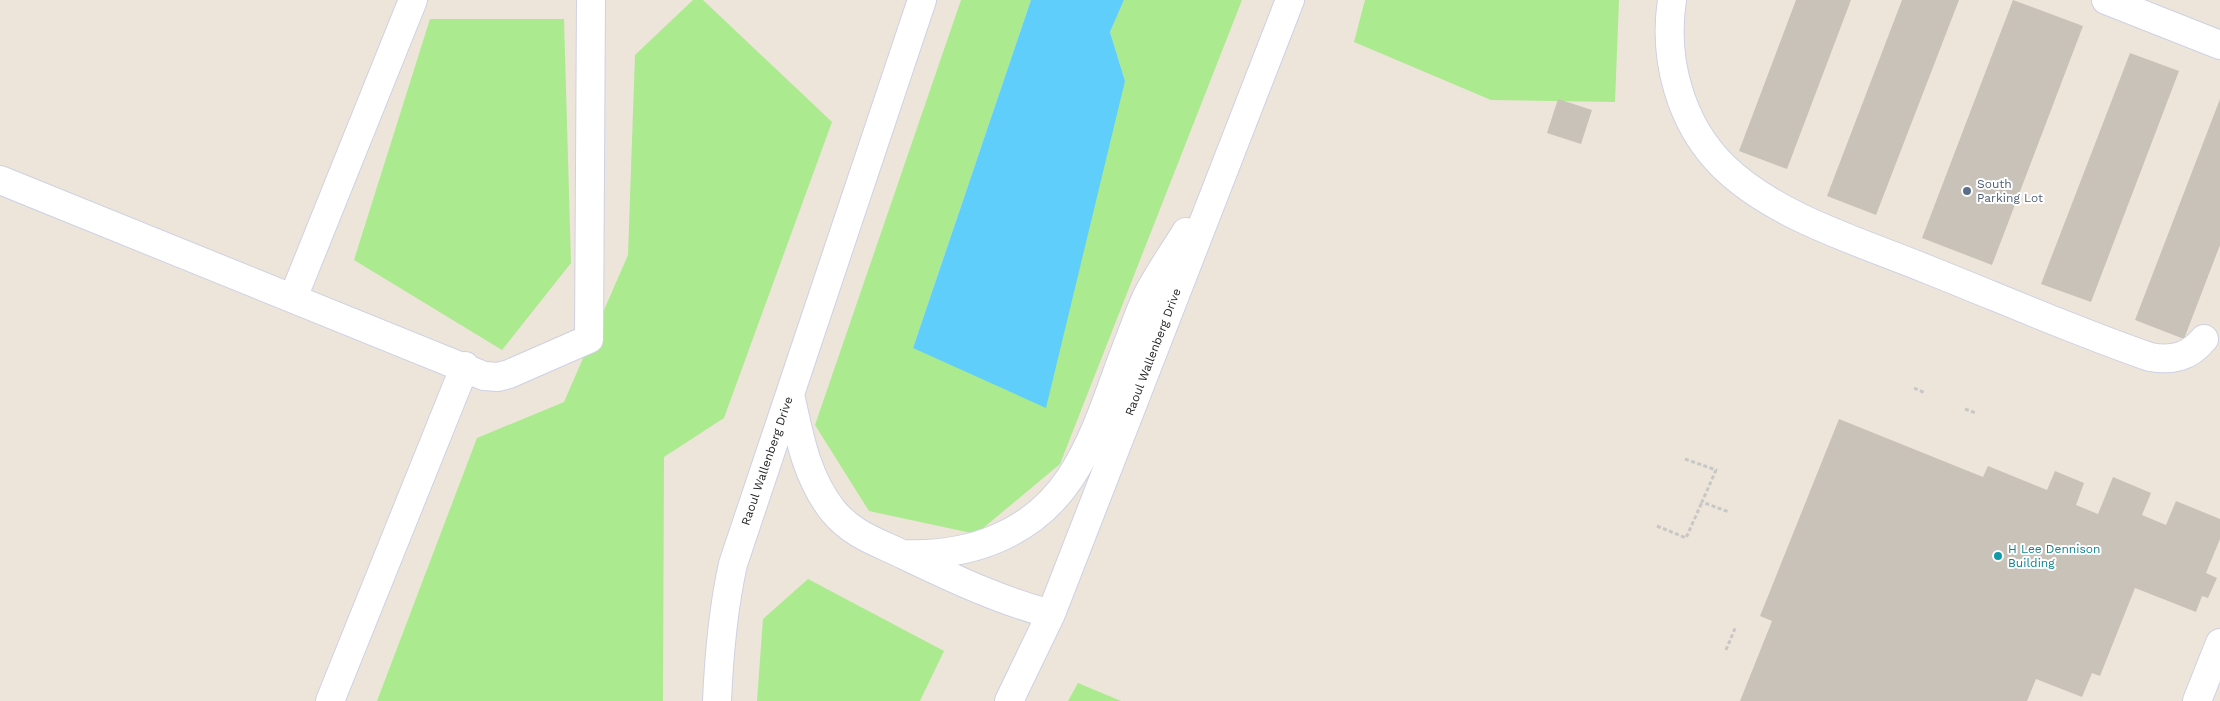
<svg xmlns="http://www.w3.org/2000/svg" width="2220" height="701" font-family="'Work Sans',sans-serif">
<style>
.green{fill:#abea8f}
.water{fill:#60cefb}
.building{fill:#c8c2b9}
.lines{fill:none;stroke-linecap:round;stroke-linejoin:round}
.minor-casing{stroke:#ced1e4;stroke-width:30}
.path{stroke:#c7c7c7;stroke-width:3;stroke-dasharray:4 2.5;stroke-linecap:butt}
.minor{stroke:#fff;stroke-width:28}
.service-dot{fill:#5c6f8a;stroke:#fff;stroke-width:2}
.culture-dot{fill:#0f9aa8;stroke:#fff;stroke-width:2}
.labels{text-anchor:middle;stroke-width:4;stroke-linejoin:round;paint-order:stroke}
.service-label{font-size:12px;fill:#4e5e75;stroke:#fff;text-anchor:start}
.street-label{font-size:12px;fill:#292929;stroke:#fff}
.culture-label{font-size:12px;fill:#0d838f;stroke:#fff;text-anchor:start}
</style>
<rect width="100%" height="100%" fill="#ede5d9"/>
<path class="green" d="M693,0H703L832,122L724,418L664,457L663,701H377L477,438L564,402L628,255L635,55Z
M961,0H1031L913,348L1125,81L1110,32L1124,0H1242L1060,464L976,534L869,511L815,425Z
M1365,0H1619L1615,102L1491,100L1354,42Z
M430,19H564L571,263L502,350L354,260Z
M808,579L944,651L920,701H757L763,619Z
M1078,683L1121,701H1068Z"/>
<path class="water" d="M1031,0H1124L1110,32L1125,81L1046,408L913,348Z"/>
<path class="building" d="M1796,0H1851L1787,169L1739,151Z
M1902,0H1959L1876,215L1827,196Z
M2013,0L2083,26L1992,265L1922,238Z
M2130,53L2179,71L2091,302L2041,284Z
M1558,99L1592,110L1581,144L1547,133Z
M2220,99V245L2184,339L2135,320Z
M1839,419L1983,477L1988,466L2047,490L2055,471L2084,483L2076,505L2098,514L2113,477L2151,493L2142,515L2166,525L2176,501L2220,519V539L2206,573L2217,578L2208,598L2202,596L2196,612L2135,588L2100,676L2092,673L2082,697L2036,679L2027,701H1740L1772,621L1760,616Z"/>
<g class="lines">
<g class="minor-casing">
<path id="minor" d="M1672,0C1663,59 1680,124 1724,167C1777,218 1861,242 1929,270C2002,299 2075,331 2150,357C2173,361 2189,357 2204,339
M2106,0L2220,45
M0,180L484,376L498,377L509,374L589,339L591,0
M293,298L413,0
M790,394C799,435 806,477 833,511C854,536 878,542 906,556C952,578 1001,601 1051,614
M903,554C969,557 1032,535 1070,478C1096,439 1110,390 1127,346C1134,329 1140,310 1148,294C1159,273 1173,253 1186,232
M330,701L465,366
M717,701C719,655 723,609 733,564L922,0
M1009,701L1051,614L1290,0
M2197,701L2220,643"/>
</g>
<path class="path" d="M1914,388L1925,393
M1965,409L1976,413
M1685,459L1716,470L1702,502L1729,512
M1657,526L1686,538L1702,502
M1726,650L1736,626"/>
<use href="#minor" class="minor"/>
</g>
<circle class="service-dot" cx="1967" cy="191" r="5"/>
<circle class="culture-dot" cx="1998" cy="556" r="5"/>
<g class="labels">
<g class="service-label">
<text x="1977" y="188">South<tspan x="1977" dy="14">Parking Lot</tspan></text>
</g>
<g class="street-label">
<text transform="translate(1153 352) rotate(-69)" y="4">Raoul Wallenberg Drive</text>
<text transform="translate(767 461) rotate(-71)" y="4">Raoul Wallenberg Drive</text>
</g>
<g class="culture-label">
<text x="2008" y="553">H Lee Dennison<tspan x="2008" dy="14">Building</tspan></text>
</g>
</g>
</svg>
